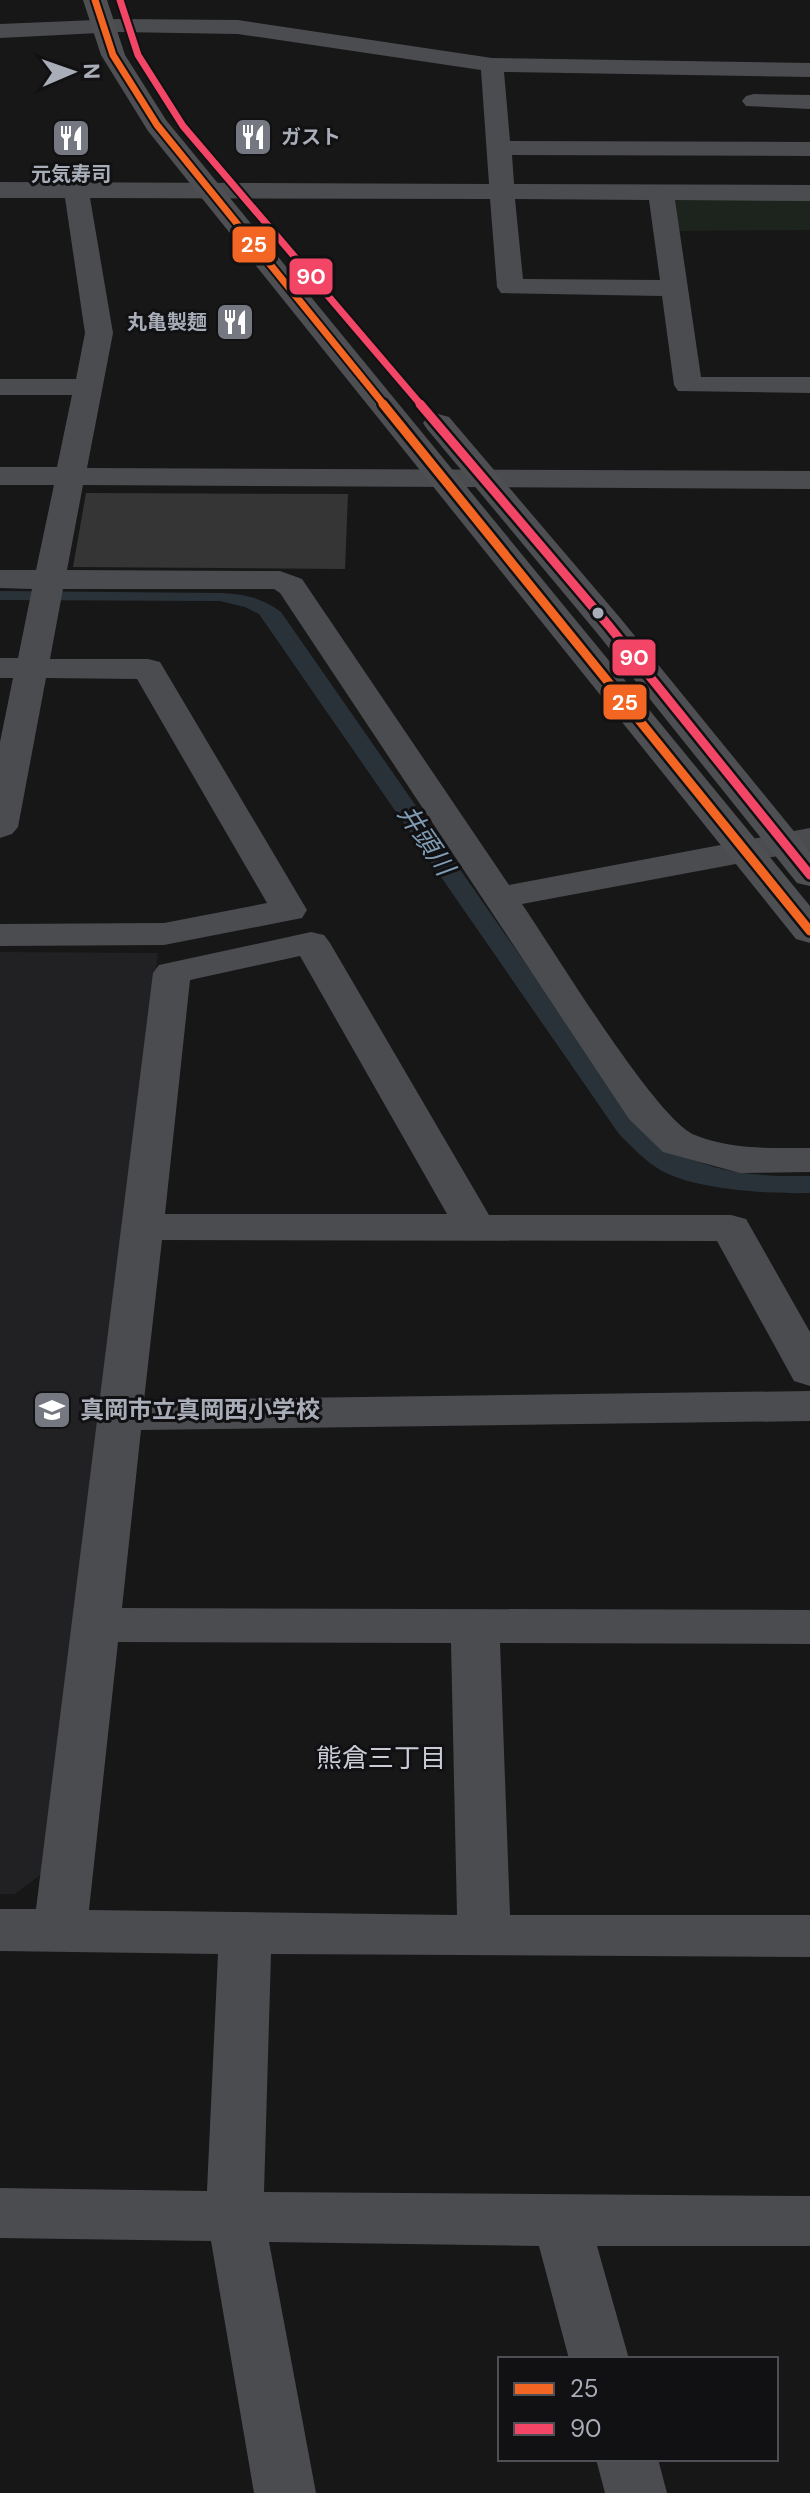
<svg xmlns="http://www.w3.org/2000/svg" width="810" height="2493" font-family="'DM Sans','Noto Sans JP',sans-serif">
<style>
.built{fill:#212123}
.green{fill:#1d241e}
.water{fill:#2a3239}
.building{fill:#353536}
.lines{fill:none;stroke-linecap:round;stroke-linejoin:round}
.minor{fill:#4b4c50;fill-rule:evenodd}
.major{fill:#4d4f52;fill-rule:evenodd}
.bus-1-far1-casing{stroke:#111113;stroke-width:11}
.bus-1-casing{stroke:#111113;stroke-width:14}
.bus-2-far1-casing{stroke:#111113;stroke-width:11}
.bus-2-casing{stroke:#111113;stroke-width:14}
.bus-1-far1{stroke:#f26522;stroke-width:7}
.bus-1{stroke:#f26522;stroke-width:9}
.bus-2-far1{stroke:#f34667;stroke-width:7}
.bus-2{stroke:#f34667;stroke-width:9}
.bus-dot{fill:#a8adb8;stroke:#111113;stroke-width:3}
.labels{text-anchor:middle;stroke-width:6;stroke-linejoin:round;paint-order:stroke}
.far-poi-label{font-size:20px;font-weight:bold;fill:#a8adb8;stroke:#111113;text-anchor:start}
.poi-label{font-size:24px;font-weight:bold;fill:#a8adb8;stroke:#111113;text-anchor:start}
.water-label{font-size:26px;font-style:italic;fill:#7f9bb3;stroke:#111113}
.neighbourhood-label{font-size:26px;fill:#c9ccd4;stroke:#111113}
.line-badge{stroke:#111113;stroke-width:3}
.badge-label{font-size:22px;text-anchor:middle;font-weight:bold;fill:#fff}
</style>
<rect width="100%" height="100%" fill="#171717"/>
<path class="built" d="M0,952L158,953L52,1866L15,1894H0Z"/>
<path class="green" d="M680,197H810V230L677,231L672,201Z"/>
<path class="water" d="M0,591L219,593C243,594 261,597 281,612L640,1128C694,1171 743,1177 810,1176V1193C770,1194 697,1190 662,1171C646,1162 632,1147 619,1134L259,614L245,607L220,601L0,600Z"/>
<path class="building" d="M86,493L348,494L345,569L73,567Z"/>
<g class="lines">
<path class="minor" d="M119,19L238,20L492,58L810,63V77L504,72L510,141L810,142V156L512,155L514,184L810,185V201L675,200L701,377H810V393L678,391L674,385L662,296L501,293L497,287L490,199L90,198L113,333L87,468L810,471V489L83,485L67,570L280,571L302,579L509,885L810,828V850L522,904C551,946 657,1121 695,1135C732,1150 770,1148 810,1148V1172L740,1173L663,1152L629,1119L280,593L274,589H63L50,659H148L160,662L307,910L302,918L164,945L0,946V924L164,923L267,903L137,679L46,678L18,827L12,834L0,838V742L13,678H0V658H18L32,589L0,588V570H36L54,485H0V467H57L72,395H0V379H76L85,333L65,198H0V182L489,184L481,70L238,34L119,32L0,38V24ZM515,199L649,200L660,280L523,279Z
M754,94L810,95V109L746,106L742,101L746,96Z
M311,932L324,935L330,943L489,1215H731L746,1219L810,1332V1386L794,1381L717,1241L162,1240L144,1400L810,1391V1421L141,1430L122,1608L810,1610V1644L500,1643L510,1915H810V1957L271,1954L264,2192L810,2196V2246H597L629,2359H569L539,2246L269,2242L316,2493H254L211,2241L0,2238V2188L207,2191L218,1954L0,1951V1909H36L153,973L159,965ZM300,956L447,1214H165L190,980ZM118,1642L451,1643L457,1915L89,1910Z
M596,2459H658L667,2493H605Z"/>
<path class="major" d="M83,0H107L125,55L166,120L810,906V943L796,939L148,131L101,55Z
M438,414L449,417L621,619L810,851V886L797,883L597,633L427,429L423,423L427,417Z"/>
<g class="bus-1-far1-casing">
<path id="bus-1-far1" d="M95,0L113,55L157,125L385,406"/>
</g>
<g class="bus-1-casing">
<path id="bus-1" d="M383,404L810,931"/>
</g>
<g class="bus-2-far1-casing">
<path id="bus-2-far1" d="M120,0L138,55L183,126L422,406"/>
</g>
<g class="bus-2-casing">
<path id="bus-2" d="M420,404L609,626L810,875"/>
</g>
<use href="#bus-1-far1" class="bus-1-far1"/>
<use href="#bus-1" class="bus-1"/>
<use href="#bus-2-far1" class="bus-2-far1"/>
<use href="#bus-2" class="bus-2"/>
</g>
<defs>
<g id="restaurant-square" transform="scale(2)"><rect x="-9" y="-9" width="18" height="18" rx="4" fill="#757880" stroke="#111113"/><path d="M-5-6h1v4h1v-4h1v4h1v-4h1v5L-1.5 .5V6h-2V.5L-5-1ZM5-6V6H3V1.5H1.5Q1.5-4 5-6Z" fill="#fff"/></g>
<g id="school-square" transform="scale(2)"><rect x="-9" y="-9" width="18" height="18" rx="4" fill="#757880" stroke="#111113"/><path d="M0-5L7-2L0 1L-7-2ZM-4 1L0 2.5L4 1V4Q0 6-4 4Z" fill="#fff"/></g>
</defs>
<g fill-rule="evenodd">
<use href="#restaurant-square" x="253" y="137"/>
<use href="#restaurant-square" x="71" y="138"/>
<use href="#restaurant-square" x="235" y="322"/>
<use href="#school-square" x="52" y="1410"/>
</g>
<circle class="bus-dot" cx="598" cy="613" r="7"/>
<g class="labels">
<g class="far-poi-label">
<text x="281" y="144">ガスト</text>
<text x="71" y="181" text-anchor="middle">元気寿司</text>
<text x="207" y="329" text-anchor="end">丸亀製麺</text>
</g>
<g class="poi-label">
<text x="80" y="1418">真岡市立真岡西小学校</text>
</g>
<g class="water-label">
<text transform="translate(426 840) rotate(56)" y="9">井頭川</text>
</g>
<g class="neighbourhood-label">
<text x="381" y="1767">熊倉三丁目</text>
</g>
</g>
<g class="line-badge">
<rect x="231" y="225" width="46" height="39" rx="8" fill="#f26522"/>
<rect x="288" y="257" width="46" height="39" rx="8" fill="#f34667"/>
<rect x="611" y="638" width="46" height="39" rx="8" fill="#f34667"/>
<rect x="602" y="683" width="46" height="38" rx="8" fill="#f26522"/>
</g>
<g class="badge-label">
<text x="254" y="252">25</text>
<text x="311" y="284">90</text>
<text x="634" y="665">90</text>
<text x="625" y="710">25</text>
</g>
<rect x="498" y="2357" width="280" height="104" fill="#111113" stroke="#4d4f55" stroke-width="2"/>
<rect x="514" y="2383" width="40" height="12" fill="#f26522" stroke="#4d4f55" stroke-width="2"/>
<text x="570" y="2397" font-size="24" fill="#a8adb8">25</text>
<rect x="514" y="2423" width="40" height="12" fill="#f34667" stroke="#4d4f55" stroke-width="2"/>
<text x="570" y="2437" font-size="24" fill="#a8adb8">90</text>
<g transform="translate(72 72) rotate(88)" stroke="#111113" stroke-width="6" paint-order="stroke">
<path d="M0-6L14 30L0 20L-14 30Z" fill="#a8adb8"/>
<text y="-12" font-size="22" font-weight="bold" text-anchor="middle" fill="#a8adb8">N</text>
</g>
</svg>
